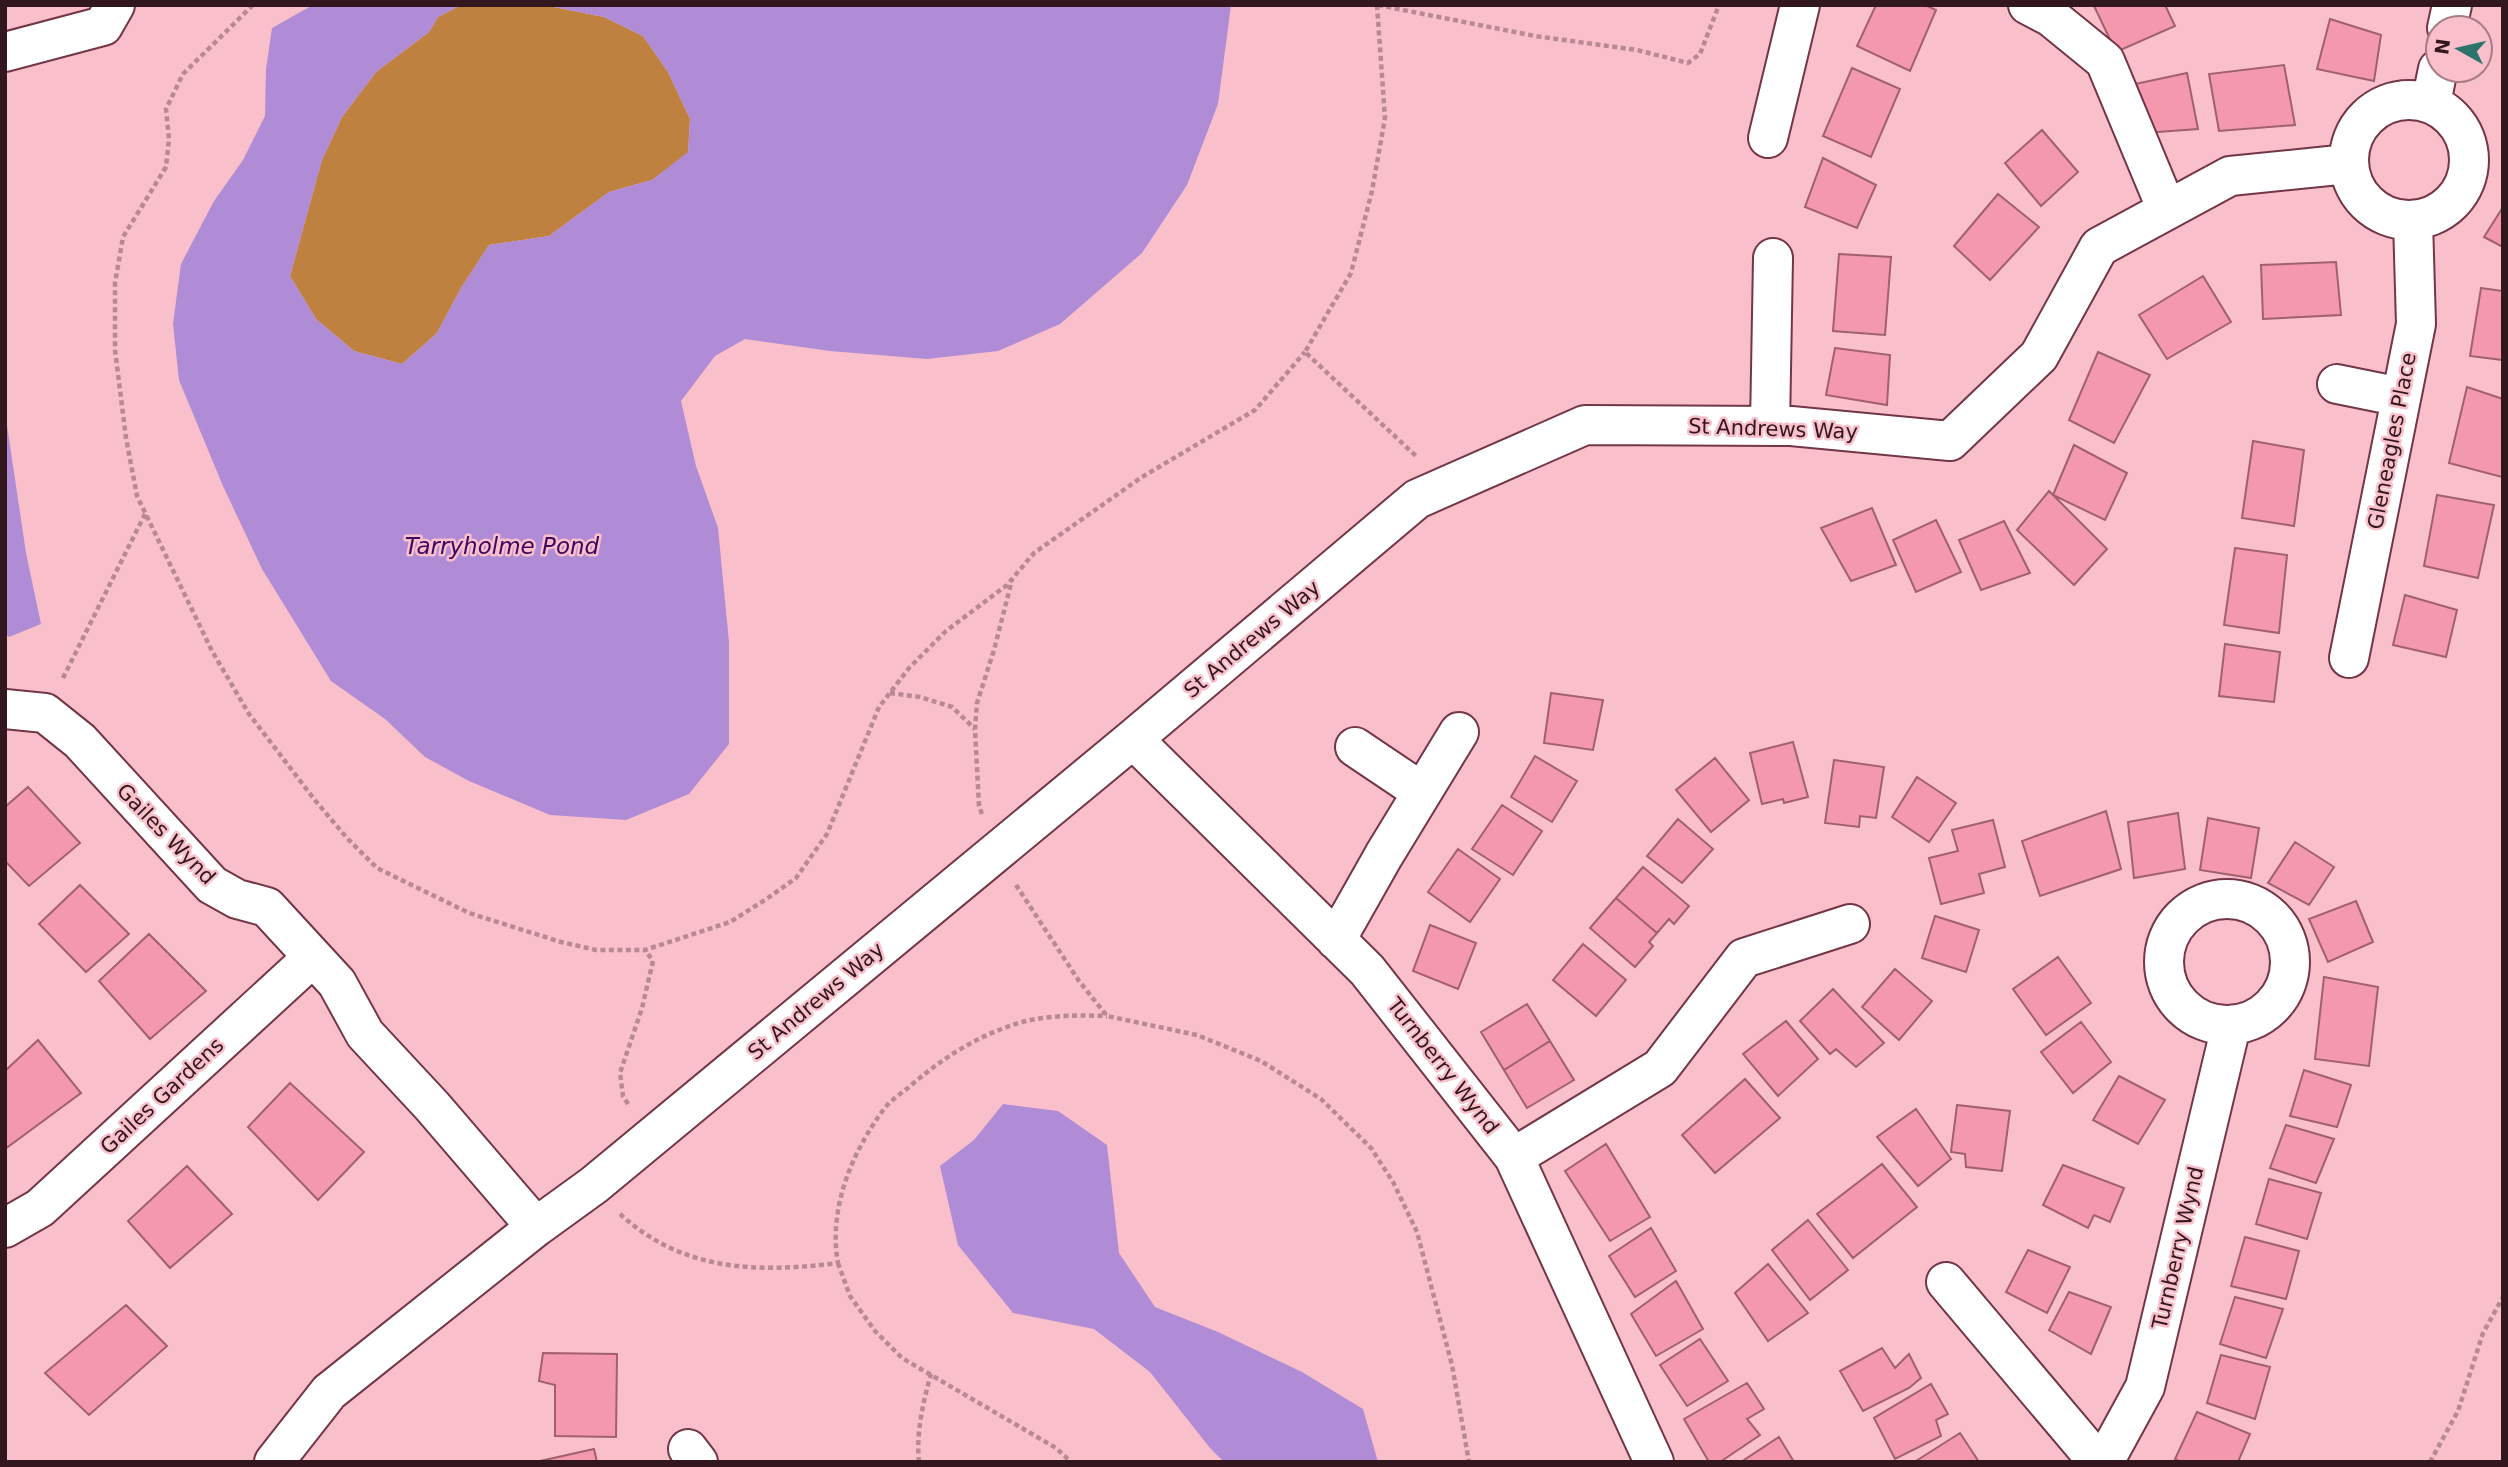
<svg xmlns="http://www.w3.org/2000/svg" width="2508" height="1467" font-family="'DejaVu Sans',sans-serif">
<style>
.forest{fill:#be813f}
.water{fill:#af8cd5}
.building{fill:#f499ad;stroke:#a1606f;stroke-width:2}
.lines{fill:none;stroke-linecap:round;stroke-linejoin:round}
.minor-casing{stroke:#723646;stroke-width:42}
.path{stroke:#b88992;stroke-width:4.5;stroke-dasharray:5 3.5;stroke-linecap:butt}
.minor{stroke:#fff;stroke-width:38}
.labels{text-anchor:middle;stroke-width:5;stroke-linejoin:round;paint-order:stroke}
.street-label{font-size:21px;fill:#32181e;stroke:#f9bfca}
.water-label{font-size:23px;font-style:italic;fill:#3d0761;stroke:#f9bfca}
</style>
<rect width="100%" height="100%" fill="#f9bfca"/>
<path class="forest" d="M461,5H544L604,17L643,36L668,72L690,119L688,153L652,180L609,192L549,236L489,245L461,288L437,333L402,364L354,351L316,319L290,276L322,160L342,117L376,72L429,32L438,17Z"/>
<path class="water" d="M313,5H461L438,17L429,32L376,72L342,117L322,160L290,276L316,319L354,351L402,364L437,333L461,288L489,245L549,236L609,192L652,180L688,152L690,119L668,72L643,36L604,17L544,5H1231L1218,104L1187,185L1142,253L1060,324L998,351L927,359L830,351L745,339L715,356L681,401L696,466L718,528L729,642V744L689,794L626,820L550,815L469,781L425,757L385,719L331,681L262,569L223,486L179,380L173,324L181,264L214,201L243,160L265,116L266,69L272,28Z
M5,412L26,553L41,624L9,637L5,633Z
M1003,1104L1058,1111L1107,1145L1119,1253L1155,1307L1218,1332L1302,1372L1363,1409L1378,1462H1224L1210,1448L1150,1372L1094,1329L1013,1313L958,1245L940,1166L974,1140Z"/>
<path class="building" d="M1876,5H1925L1936,10L1910,71L1857,46Z
M2165,5L2175,26L2116,52L2094,6Z
M2330,19L2381,35L2374,81L2317,69Z
M2284,65L2295,125L2219,131L2209,74Z
M1852,68L1900,89L1871,157L1823,136Z
M2187,73L2198,129L2144,133L2135,84Z
M2042,130L2078,172L2041,206L2005,163Z
M1823,158L1876,185L1857,228L1805,207Z
M1998,194L2039,227L1990,280L1954,246Z
M2503,207V247L2484,237Z
M1839,254L1891,257L1885,335L1833,331Z
M2336,262L2341,315L2263,319L2261,265Z
M2203,276L2231,322L2167,359L2139,315Z
M2481,288L2503,291V360L2470,356Z
M1835,348L1890,355L1887,405L1826,395Z
M2098,352L2150,375L2114,443L2069,420Z
M2467,387L2503,399L2502,477L2449,463Z
M2253,441L2304,450L2294,526L2242,518Z
M2074,445L2127,473L2105,520L2053,495Z
M2049,491L2107,549L2074,585L2017,530Z
M2437,495L2494,505L2478,578L2424,566Z
M1872,508L1896,565L1851,581L1821,528Z
M1936,520L1961,572L1916,592L1893,540Z
M2004,521L2030,573L1981,590L1959,540Z
M2235,548L2287,555L2279,633L2224,625Z
M2405,595L2457,610L2446,657L2393,645Z
M2225,644L2280,652L2274,702L2219,696Z
M1551,693L1603,700L1593,750L1544,743Z
M1793,742L1808,797L1784,803L1783,799L1762,804L1750,753Z
M1535,756L1577,781L1552,822L1511,797Z
M1715,758L1749,800L1711,832L1676,790Z
M1834,760L1884,767L1876,818L1860,816L1859,827L1825,823Z
M1917,777L1956,803L1929,842L1892,817Z
M28,787L80,843L29,886L5,861V807Z
M1502,805L1542,831L1513,875L1472,849Z
M2106,811L2121,869L2040,896L2022,841Z
M2178,813L2185,869L2134,878L2128,822Z
M2208,818L2259,828L2251,878L2200,870Z
M1678,819L1713,849L1682,883L1647,856Z
M1993,820L2005,867L1979,874L1984,893L1941,904L1929,858L1958,851L1952,830Z
M2295,842L2334,867L2309,905L2268,883Z
M1458,849L1500,879L1470,922L1428,892Z
M1643,867L1689,906L1674,924L1669,919L1657,933L1616,898Z
M80,885L129,934L86,972L39,924Z
M1616,898L1657,933L1649,942L1653,946L1635,967L1590,928Z
M2356,901L2373,942L2328,962L2309,919Z
M1935,916L1979,930L1966,972L1922,958Z
M1430,925L1476,943L1458,989L1413,971Z
M149,934L206,991L150,1039L99,981Z
M1583,944L1626,980L1596,1016L1553,980Z
M2058,957L2091,1003L2046,1035L2013,989Z
M1895,969L1932,1001L1899,1040L1862,1007Z
M2324,977L2378,987L2369,1066L2315,1059Z
M1833,989L1884,1043L1856,1067L1836,1049L1830,1054L1800,1021Z
M1527,1004L1550,1041L1504,1070L1481,1032Z
M1786,1021L1818,1059L1778,1096L1743,1054Z
M2081,1022L2111,1062L2073,1093L2041,1052Z
M38,1040L81,1093L5,1149V1071Z
M1550,1041L1574,1080L1527,1108L1504,1070Z
M2304,1070L2351,1085L2337,1127L2290,1116Z
M2119,1076L2165,1100L2138,1144L2093,1120Z
M1745,1079L1780,1118L1715,1173L1682,1135Z
M290,1083L364,1152L318,1200L248,1127Z
M1957,1105L2010,1111L2002,1171L1966,1167L1965,1154L1951,1152Z
M1916,1109L1951,1159L1918,1186L1877,1137Z
M2286,1125L2334,1139L2316,1183L2270,1168Z
M1606,1144L1650,1217L1610,1241L1565,1171Z
M1882,1164L1917,1207L1853,1258L1817,1214Z
M2063,1165L2124,1188L2110,1222L2094,1215L2088,1228L2043,1205Z
M187,1166L232,1214L170,1268L128,1221Z
M2269,1179L2321,1193L2307,1239L2256,1224Z
M1808,1220L1848,1270L1810,1300L1772,1250Z
M1651,1228L1676,1271L1635,1297L1609,1256Z
M2245,1237L2299,1251L2286,1299L2231,1286Z
M2028,1250L2070,1267L2047,1313L2006,1292Z
M1768,1264L1808,1313L1768,1341L1735,1293Z
M1676,1281L1703,1329L1656,1356L1631,1314Z
M2069,1292L2111,1307L2091,1354L2049,1330Z
M2235,1297L2283,1309L2266,1358L2220,1344Z
M126,1305L167,1346L89,1415L45,1373Z
M1700,1339L1728,1381L1687,1406L1660,1365Z
M1882,1348L1895,1368L1909,1354L1921,1378L1909,1388L1863,1411L1840,1371Z
M543,1353L617,1354L616,1437L555,1436V1385L539,1381Z
M2221,1355L2270,1367L2255,1419L2207,1403Z
M1747,1383L1764,1409L1747,1419L1760,1435L1720,1462H1709L1684,1419Z
M1931,1384L1948,1414L1936,1420L1941,1436L1895,1459L1874,1418Z
M2197,1412L2250,1434L2238,1462H2181L2175,1459Z
M1960,1433L1979,1462H1916V1461Z
M1779,1437L1794,1462H1741Z
M594,1449L597,1462L540,1461Z"/>
<g class="lines">
<g class="minor-casing">
<path id="minor" d="M2028,5L2051,17L2105,61L2167,210
M2447,28L2452,5
M5,52L103,26L115,5
M2349 160a60 60 0 1 1 120 0a60 60 0 1 1-120 0Z
M2431,103L2438,69
M1768,138L1800,5
M2337,384L2401,397
M1770,426L1773,258
M2349,658L2416,324L2413,221
M5,709L45,713L80,741L212,885L237,899L267,907L337,983L365,1034L432,1106L536,1227
M1133,739L1367,970L1514,1157L1654,1462
M1355,747L1422,792
M2164 962a63 63 0 1 1 126 0a63 63 0 1 1-126 0Z
M1336,940L1384,855L1459,732
M1514,1157L1660,1068L1744,958L1850,924
M5,1228L40,1208L313,957
M1946,1282L2098,1462
M688,1449L698,1462
M274,1462L329,1392L536,1227L594,1185L1133,739L1417,499L1585,425L1791,426L1950,441L2039,356L2099,247L2230,176L2348,164
M2104,1462L2145,1387L2231,1026"/>
</g>
<path class="path" d="M253,5L183,74L166,109L169,139L166,167L123,237L115,283V350L126,438L137,496L212,651L249,714L314,799L347,838L377,868L469,913L561,942L596,950H645L730,922L765,900L796,878L827,834L879,707L909,668L946,631L1007,585L1034,553L1142,477L1255,410L1305,352
M1377,5L1385,118L1372,191L1351,273L1305,352L1416,456
M1378,5L1535,36L1637,50L1688,63L1700,54L1719,5
M63,678L145,514
M890,693L920,697L952,707L975,729
M982,814L979,806L975,729L977,703L994,650L1012,580
M1016,885L1079,981L1107,1016L1197,1035L1261,1061L1321,1099L1371,1148L1393,1182L1417,1232L1452,1365L1469,1462
M628,1104L623,1096L620,1073L642,1008L653,961L645,950
M620,1214C683,1272 758,1273 838,1263C828,1209 852,1152 884,1109C890,1101 900,1094 908,1088C942,1058 978,1035 1022,1022C1049,1015 1080,1015 1107,1016
M838,1263L850,1296L875,1331L902,1358L1056,1448L1071,1462
M919,1462C916,1433 923,1402 931,1374
M2430,1462L2458,1411L2483,1333L2503,1297"/>
<use href="#minor" class="minor"/>
</g>
<g class="labels">
<g class="street-label">
<text transform="translate(1773 429) rotate(2)" y="7">St Andrews Way</text>
<text transform="translate(2392 441) rotate(-79)" y="7">Gleneagles Place</text>
<text transform="translate(1252 639) rotate(-40)" y="7">St Andrews Way</text>
<text transform="translate(166 834) rotate(46)" y="7">Gailes Wynd</text>
<text transform="translate(816 1001) rotate(-40)" y="7">St Andrews Way</text>
<text transform="translate(1443 1066) rotate(52)" y="7">Turnberry Wynd</text>
<text transform="translate(162 1096) rotate(-43)" y="7">Gailes Gardens</text>
<text transform="translate(2178 1248) rotate(-77)" y="7">Turnberry Wynd</text>
</g>
<g class="water-label">
<text x="502" y="554">Tarryholme Pond</text>
</g>
</g>
<rect width="2508" height="1467" fill="none" stroke="#32181e" stroke-width="14"/>
<g transform="translate(2459 49) rotate(278)"><circle r="33" fill="#f9bfca" stroke="#a97c85" stroke-width="2"/>
<path d="M0-5L12 26L0 18L-12 26Z" fill="#2b736b"/>
<text y="-10" font-size="19" font-weight="bold" text-anchor="middle" fill="#32181e">N</text>
</g>
</svg>
